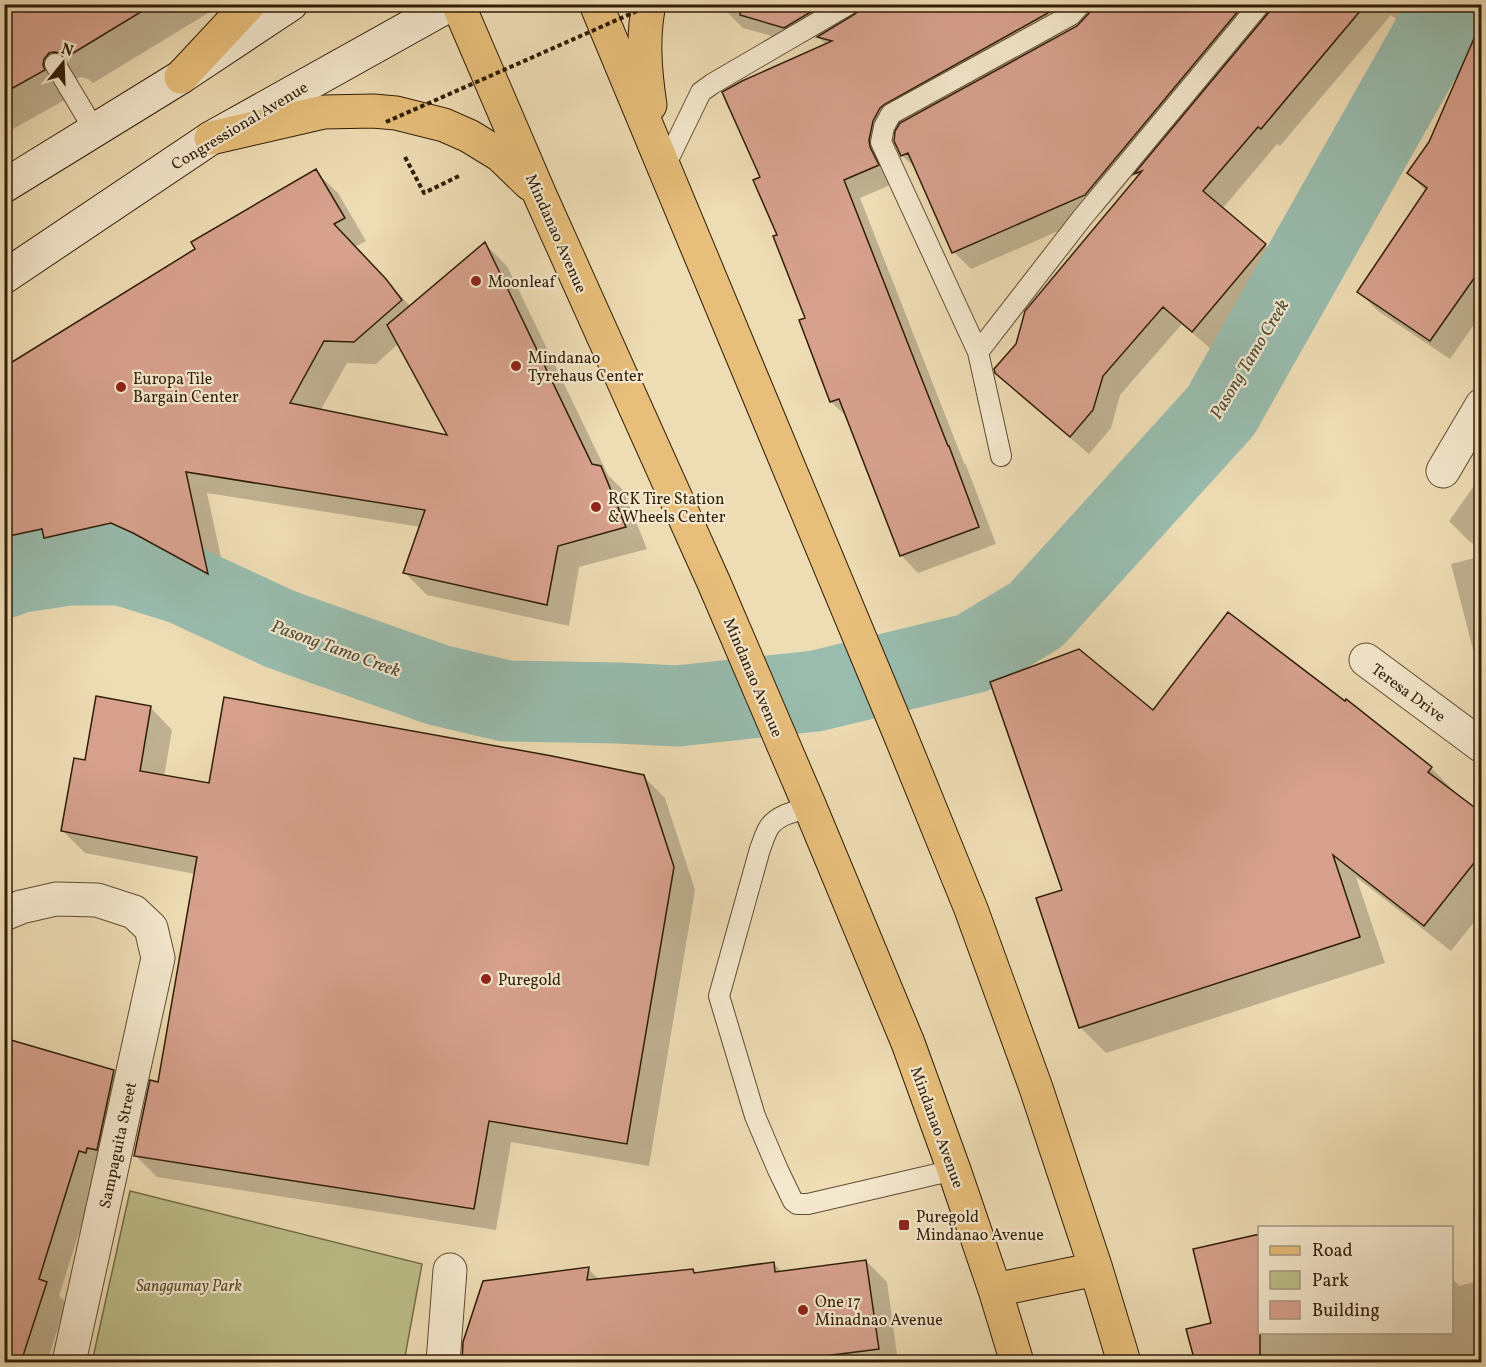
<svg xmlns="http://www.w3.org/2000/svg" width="1486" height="1367" font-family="Vollkorn,serif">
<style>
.green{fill:#bdbf8a;stroke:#766e48;stroke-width:1.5}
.shadow{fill:#0003;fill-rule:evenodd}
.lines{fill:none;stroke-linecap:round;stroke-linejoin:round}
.river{stroke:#99bcae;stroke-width:81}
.building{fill:#d7a18d;stroke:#301d07;stroke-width:1.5}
.lane-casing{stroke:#604d32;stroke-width:22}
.street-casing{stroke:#604d32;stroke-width:35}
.secondary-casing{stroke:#301d07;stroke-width:35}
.primary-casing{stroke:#301d07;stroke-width:35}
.path{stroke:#301d07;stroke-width:4;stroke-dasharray:4.5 3;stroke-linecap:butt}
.lane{stroke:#f4e8ce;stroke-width:20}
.street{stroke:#f4e8ce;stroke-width:33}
.secondary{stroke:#f4e8ce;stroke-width:33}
.primary{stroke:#e7be7a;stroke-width:33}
.path-bridge{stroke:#301d07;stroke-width:4;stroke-dasharray:4.5 3;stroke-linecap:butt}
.poi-dot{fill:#8f2418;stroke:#f4e8ce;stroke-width:2}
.labels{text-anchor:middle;stroke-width:4.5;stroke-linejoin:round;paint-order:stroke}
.street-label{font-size:16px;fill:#301d07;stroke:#f4e8ce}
.poi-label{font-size:16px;fill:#301d07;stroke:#f4e8ce;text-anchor:start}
.park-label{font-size:16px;font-style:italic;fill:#5a4e2e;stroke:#f4e8ce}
.water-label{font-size:18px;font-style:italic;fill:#504d39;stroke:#f4e8ce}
</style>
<rect width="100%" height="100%" fill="#eedcb4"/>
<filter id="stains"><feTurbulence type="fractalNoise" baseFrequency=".00333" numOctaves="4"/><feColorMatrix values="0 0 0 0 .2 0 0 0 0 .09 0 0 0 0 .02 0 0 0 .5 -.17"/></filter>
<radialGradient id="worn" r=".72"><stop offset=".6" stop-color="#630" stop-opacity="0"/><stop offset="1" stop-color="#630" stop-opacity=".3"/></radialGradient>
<path class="green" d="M130,1191L422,1264L404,1362H92Z"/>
<path class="shadow" d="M4,4H223L93,83L88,79L81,77L76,79L70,85V97L4,134Z
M728,4H1042L1058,35L1051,39L1057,45L1122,4H1427L1409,29L1391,15L1280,146L1277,144L1222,209L1265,245L1284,263L1211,349L1182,324L1120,395L1111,428L1089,454L1015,391L996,372L1139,177L1135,173L1102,212L971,269L954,252L918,171L902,155L895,140L897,126L890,139L895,183L860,198L964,463L966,465L996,544L918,573L901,555L848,418L831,402L801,321L807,319L779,236L762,178L827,45L817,36L802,44L743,28L726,11Z
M1482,44V313L1450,359L1378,311L1359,292L1427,192L1409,173L1431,142Z
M315,171L338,193L366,241L355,247L411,307L485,244L507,266L608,475L623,490L647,549L579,567L569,626L427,595L405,573L421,527L207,493L229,594L157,555L134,544L67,559L60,552L27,558L5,536L197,249ZM398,344L450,437L320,411L347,363L376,364Z
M1482,475V550L1469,541L1449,521Z
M1482,556V672L1478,669L1451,564Z
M150,707L172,730L164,777L210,785L643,776L665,798L695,890L649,1166L511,1142L496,1230L157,1177L135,1155L159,1084L195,874L85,853L63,831L86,762Z
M1153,712L1431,768L1457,794L1456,795L1482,815V912L1451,951L1356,877L1385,963L1106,1053L1080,1027L1063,891Z
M4,1039L113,1071L133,1090L99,1169L59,1296L66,1302L47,1362H4Z
M866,1261L887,1282L898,1362H463L465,1342L588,1269L600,1280L693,1270L696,1274L773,1263L783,1273Z
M1452,1278L1459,1286L1482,1280V1362H1196L1188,1330L1260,1332H1452Z"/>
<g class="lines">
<path class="river" d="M4,578L16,573L69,565H122L183,584L280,629L438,685L506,701L619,703L677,706L816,691L973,653L1036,615L1221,411L1451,4"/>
</g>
<path class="building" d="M4,4H154L65,58L60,53L54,52L49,53L44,59L43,65L45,70L4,93Z
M741,4H824L784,28L740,15Z
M861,4H1064L885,104L880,108L873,121L869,140L870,147L879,165L844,180L948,446H949L979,527L900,556L839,399L830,402L799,320L805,318L773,236L777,235L753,180L760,177L722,92L742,81L832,41L817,37L855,14L859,10Z
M1093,4H1244L1085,195L952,253L908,153L901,156L894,141L895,131L900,123L1077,26L1090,12Z
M1272,4H1366L1261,129L1258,127L1203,191L1266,244L1192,332L1163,307L1103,376L1093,410L1070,437L995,373L994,369L1016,344L1025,311L1142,171L1134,174L1269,12Z
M1482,20V267L1430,341L1357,292L1427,188L1407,173L1429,142Z
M316,169L345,218L334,224L386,279L402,300L354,342L324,341L290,403L447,435L387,325L485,242L592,464L601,466L626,527L558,546L547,605L403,573L425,510L186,472L208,574L133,533L111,523L44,538L42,529L4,537V367L195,249L191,242Z
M1228,612L1345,701L1346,699L1432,767L1428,772L1482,813V853L1424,926L1333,855L1360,937L1079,1028L1036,898L1062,890L990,682L1079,649L1153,710Z
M96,696L151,706L140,771L209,783L224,697L552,756L644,775L674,867L627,1144L489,1121L474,1209L134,1156L150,1080L158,1082L197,857L61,831L74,758L85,760Z
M4,1038L114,1070L97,1150L87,1148L86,1153L79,1151L39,1279L47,1282L21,1362H4Z
M1260,1234V1362H1195L1186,1329L1211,1323L1193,1249Z
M866,1260L879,1349L777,1362H462L463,1342L483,1281L589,1267L587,1280L693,1269L694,1273L774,1262L775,1272Z"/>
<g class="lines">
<g class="lane-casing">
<path id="lane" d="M55,64L95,131
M664,168L701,92L712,84L849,4
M978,352L1082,218L1260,4
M1001,456L978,352L881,142L884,127L891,114L1060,21L1071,15L1081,4
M810,807C797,811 779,814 770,826C765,833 763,842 760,849L719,996L755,1116L778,1170L793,1201L797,1204H808L954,1170"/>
</g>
<g class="street-casing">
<path id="street" d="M1443,471L1482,405
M1366,660L1482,746
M4,914L21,907L56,899L97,900L134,912L151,928L158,958L69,1362
M443,1362L450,1270"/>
</g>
<g class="secondary-casing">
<path id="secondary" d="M4,186L181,77L291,4
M4,277L211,138L451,4"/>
</g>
<g class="primary-casing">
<path id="primary" d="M458,4L539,193L714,583L810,807L908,1043L954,1170L995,1290L1017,1362
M596,4L899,732L971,909L1036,1088L1096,1269L1124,1362
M649,4C642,38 645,72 650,105
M181,77L249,4
M211,138L324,112L373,111L396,113L444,125L469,136L500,155L530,184
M995,1290L1096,1269"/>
</g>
<path class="path" d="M405,157L424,193L459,176"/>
<use href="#lane" class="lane"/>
<use href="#street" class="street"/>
<use href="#secondary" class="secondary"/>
<use href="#primary" class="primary"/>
<path class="path-bridge" d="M386,122L653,4"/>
</g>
<g class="poi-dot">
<circle cx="476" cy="281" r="6"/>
<circle cx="516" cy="366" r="6"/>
<circle cx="121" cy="387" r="6"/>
<circle cx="596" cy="507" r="6"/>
<circle cx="486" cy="979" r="6"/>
<rect x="898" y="1219" width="12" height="12" rx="3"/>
<circle cx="803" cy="1310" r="6"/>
</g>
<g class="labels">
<g class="street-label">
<text transform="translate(239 125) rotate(-31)" y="6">Congressional Avenue</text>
<text transform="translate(557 233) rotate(66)" y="6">Mindanao Avenue</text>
<text transform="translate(754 677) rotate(67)" y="6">Mindanao Avenue</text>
<text transform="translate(1409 692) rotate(36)" y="6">Teresa Drive</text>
<text transform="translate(938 1127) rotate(70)" y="6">Mindanao Avenue</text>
<text transform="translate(117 1145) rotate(-78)" y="6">Sampaguita Street</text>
</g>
<g class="poi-label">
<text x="488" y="287">Moonleaf</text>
<text x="528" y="363">Mindanao<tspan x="528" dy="18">Tyrehaus Center</tspan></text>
<text x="133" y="384">Europa Tile<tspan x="133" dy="18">Bargain Center</tspan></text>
<text x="608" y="504">RCK Tire Station<tspan x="608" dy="18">&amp; Wheels Center</tspan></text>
<text x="498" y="985">Puregold</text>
<text x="916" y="1222">Puregold<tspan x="916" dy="18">Mindanao Avenue</tspan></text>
<text x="815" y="1307">One 17<tspan x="815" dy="18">Minadnao Avenue</tspan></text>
</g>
<g class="park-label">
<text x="189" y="1291">Sanggumay Park</text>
</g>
<g class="water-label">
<text transform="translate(1249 359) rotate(-59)" y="6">Pasong Tamo Creek</text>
<text transform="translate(336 648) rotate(20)" y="6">Pasong Tamo Creek</text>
</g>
</g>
<rect width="1486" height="1367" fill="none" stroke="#eedcb4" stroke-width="24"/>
<rect x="6" y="6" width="1474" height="1355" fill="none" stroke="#301d07" stroke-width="3"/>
<rect x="12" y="12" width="1462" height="1343" fill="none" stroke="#301d07" stroke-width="1.5"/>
<rect x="1258" y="1226" width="195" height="108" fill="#f4e8ce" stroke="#a6977e" stroke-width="1.5"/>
<rect x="1270" y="1246" width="30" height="9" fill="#e7be7a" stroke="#a6977e" stroke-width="1.5"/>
<text x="1312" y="1256" font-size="18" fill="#301d07">Road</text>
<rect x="1270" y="1271" width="30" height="18" fill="#bdbf8a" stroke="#a6977e" stroke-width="1.5"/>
<text x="1312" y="1286" font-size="18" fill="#301d07">Park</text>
<rect x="1270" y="1301" width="30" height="18" fill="#d7a18d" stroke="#a6977e" stroke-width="1.5"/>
<text x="1312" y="1316" font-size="18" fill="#301d07">Building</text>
<g transform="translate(63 63) rotate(18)" stroke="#f4e8ce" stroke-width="4.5" paint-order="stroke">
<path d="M0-4.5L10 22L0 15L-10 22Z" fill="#301d07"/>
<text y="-9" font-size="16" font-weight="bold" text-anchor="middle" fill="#301d07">N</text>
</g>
<rect width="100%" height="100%" filter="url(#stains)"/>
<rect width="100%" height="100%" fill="url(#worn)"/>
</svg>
